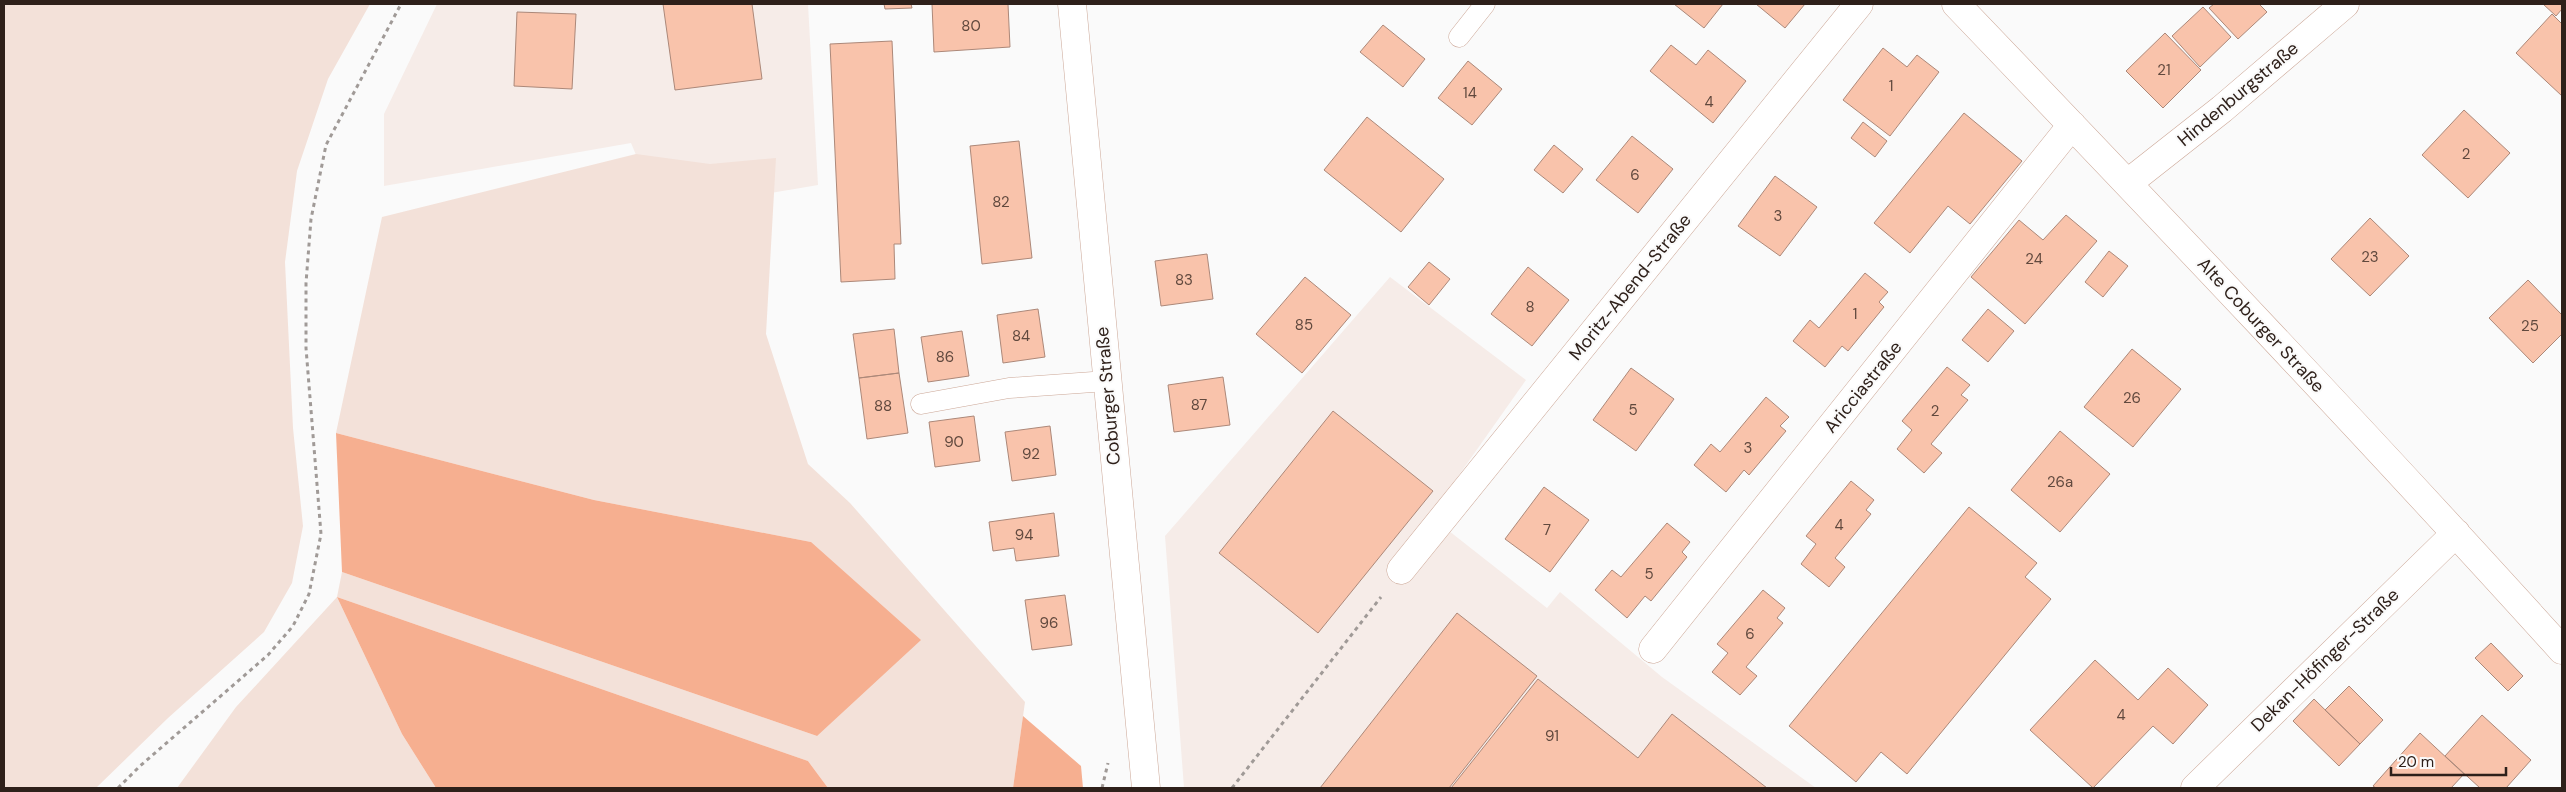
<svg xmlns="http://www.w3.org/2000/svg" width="2566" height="792" font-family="'DM Sans',sans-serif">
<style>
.built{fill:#f6ece8}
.green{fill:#f3e1d9}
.forest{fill:#f6af90}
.building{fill:#f9c3ab;stroke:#ac8879}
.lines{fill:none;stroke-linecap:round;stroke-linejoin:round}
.service-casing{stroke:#cca797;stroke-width:21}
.minor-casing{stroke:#cca797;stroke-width:29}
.tertiary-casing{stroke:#cca797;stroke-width:29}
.path{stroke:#a09a97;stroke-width:3;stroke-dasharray:4 4;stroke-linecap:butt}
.service{stroke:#fff;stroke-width:20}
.minor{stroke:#fff;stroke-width:28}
.tertiary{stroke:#fff;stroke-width:28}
.labels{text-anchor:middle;stroke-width:4;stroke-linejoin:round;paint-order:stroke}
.number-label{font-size:15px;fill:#61493e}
.street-label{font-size:18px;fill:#2e201a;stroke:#fafafa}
</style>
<rect width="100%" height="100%" fill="#fafafa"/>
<path class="built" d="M437,4H808L818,185L660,212L631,143L384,186V114Z
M1390,277L1526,380L1430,516L1547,608L1560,592L1662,677L1816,788H1184L1165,536Z"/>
<path class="green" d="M4,4H370L328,79L297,171L285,262L293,428L303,526L292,583L264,632L168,718L96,788H4Z
M636,154L710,164L776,158L766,334L808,464L850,503L1025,702L1013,788H828L808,761L337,597L402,734L436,788H177L236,707L337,597L342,572L817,736L811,542L594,500L336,433L382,217Z"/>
<path class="forest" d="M336,433L594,500L811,542L921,640L817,736L342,572Z
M337,597L808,761L828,788H436L402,734Z
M1023,716L1081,766L1083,788H1013Z"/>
<path class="building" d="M663,4H752L762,79L675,90Z
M884,4H911L912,8L885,9Z
M932,4H1008L1010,47L934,52Z
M1674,4H1723L1704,28Z
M1756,4H1805L1785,28Z
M2214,4H2259L2267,12L2238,39L2209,8Z
M2543,4H2562V9L2556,16Z
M2203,7L2231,37L2200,67L2172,36Z
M517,12L576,14L572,89L514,86Z
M2552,14L2562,24V96L2516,53Z
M1383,25L1425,59L1403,87L1360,52Z
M2165,33L2201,70L2163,108L2126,71Z
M892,41L901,244H894L895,279L841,282L830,44Z
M1671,45L1696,65L1708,50L1746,81L1713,123L1650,71Z
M1883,48L1907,67L1917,55L1939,72L1890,136L1843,100Z
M1468,61L1502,89L1472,125L1438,98Z
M2464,110L2510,153L2468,198L2422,155Z
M1964,113L2022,161L1970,224L1948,206L1910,253L1874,223Z
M1367,117L1444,179L1401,232L1324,170Z
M1863,122L1887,141L1875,157L1851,138Z
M1632,136L1673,169L1638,213L1596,180Z
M1019,141L1032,258L982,264L970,146Z
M1554,145L1583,169L1563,193L1534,170Z
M1775,176L1817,207L1780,256L1738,226Z
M2066,215L2097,241L2025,324L1971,277L2019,220L2043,240Z
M2370,218L2409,256L2370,296L2331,259Z
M2109,251L2128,266L2103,297L2085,282Z
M1207,254L1213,299L1161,306L1155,261Z
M1429,262L1450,279L1429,305L1408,287Z
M1528,267L1569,300L1532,346L1491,314Z
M1865,273L1888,292L1879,302L1884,307L1848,351L1842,346L1825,367L1793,341L1810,320L1819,328Z
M1305,277L1351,315L1302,373L1256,334Z
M2528,280L2562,315V334L2533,363L2489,318Z
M1038,309L1045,357L1003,363L997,315Z
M1988,309L2014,331L1988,362L1962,340Z
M894,329L899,373L859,378L853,334Z
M962,331L969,376L928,382L921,337Z
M2132,349L2181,389L2133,447L2084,407Z
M1947,367L1970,385L1961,395L1968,400L1931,444L1942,453L1924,473L1897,449L1912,430L1902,421Z
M1631,368L1674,399L1636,451L1593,420Z
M899,373L908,433L867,439L859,378Z
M1223,377L1230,425L1174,432L1168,385Z
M1766,397L1789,417L1780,426L1786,431L1749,475L1744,470L1726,492L1694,465L1711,444L1720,452Z
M1333,411L1433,491L1318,633L1219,553Z
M974,416L980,461L935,467L929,422Z
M1050,426L1056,475L1012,481L1005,432Z
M2060,431L2110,474L2060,532L2011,490Z
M1851,481L1874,500L1866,510L1871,514L1835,558L1845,567L1829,587L1801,564L1816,544L1806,536Z
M1544,487L1589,520L1550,572L1505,539Z
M1969,507L2037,563L2025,577L2051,599L1907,774L1881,752L1856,782L1789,726Z
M1054,513L1059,556L1016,561L1014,548L993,551L989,522Z
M1667,523L1690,542L1682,552L1687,557L1651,601L1645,596L1627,618L1595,590L1612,570L1621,577Z
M1763,590L1785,608L1777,618L1783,623L1746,667L1757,676L1740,695L1712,672L1728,653L1717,644Z
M1065,595L1072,645L1032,650L1025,600Z
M1457,613L1537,676L1449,788H1320Z
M2491,643L2523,676L2508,691L2475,658Z
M2095,660L2138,700L2168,668L2208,705L2173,744L2153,726L2093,788L2030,730Z
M1538,679L1638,758L1672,714L1767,788H1451Z
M2349,686L2383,720L2360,744L2325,710Z
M2314,699L2360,744L2339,766L2293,721Z
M2482,715L2531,760L2506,788H2480L2445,756Z
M2420,733L2464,774L2451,788H2376L2373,786Z"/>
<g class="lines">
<g class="service-casing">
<path id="service" d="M1459,37L1485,4
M921,404L1009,388L1107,381"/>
</g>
<g class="minor-casing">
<path id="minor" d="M1956,4C2160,217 2364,431 2562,650
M2128,183L2222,109L2345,4
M1401,570L1859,4
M1653,649L2072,125
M2195,788L2456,533"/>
</g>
<g class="tertiary-casing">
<path id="tertiary" d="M1072,4L1146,788"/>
</g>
<path class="path" d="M118,788L140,766L268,655L293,626L309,594L321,534L306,348V283L311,219L326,145L401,4
M1102,788L1108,763
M1232,788L1381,597"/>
<use href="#service" class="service"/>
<use href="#minor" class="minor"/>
<use href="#tertiary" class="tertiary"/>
</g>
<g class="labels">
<g class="number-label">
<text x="971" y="31">80</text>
<text x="2164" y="75">21</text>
<text x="1891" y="91">1</text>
<text x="1470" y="98">14</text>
<text x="1709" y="107">4</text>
<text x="2466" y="159">2</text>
<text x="1635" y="180">6</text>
<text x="1001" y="207">82</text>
<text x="1778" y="221">3</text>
<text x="2370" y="262">23</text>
<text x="2034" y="264">24</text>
<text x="1184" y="285">83</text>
<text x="1530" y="312">8</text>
<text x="1855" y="319">1</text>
<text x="1304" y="330">85</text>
<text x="2530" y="331">25</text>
<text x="1021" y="341">84</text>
<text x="945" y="362">86</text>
<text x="2132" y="403">26</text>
<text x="1199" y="410">87</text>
<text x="883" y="411">88</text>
<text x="1633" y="415">5</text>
<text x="1935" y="416">2</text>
<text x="954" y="447">90</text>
<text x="1748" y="453">3</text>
<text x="1031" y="459">92</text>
<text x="2060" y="487">26a</text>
<text x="1839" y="530">4</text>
<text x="1547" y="535">7</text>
<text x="1024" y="540">94</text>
<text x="1649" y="579">5</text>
<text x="1049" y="628">96</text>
<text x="1750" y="639">6</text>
<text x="2121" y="720">4</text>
<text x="1552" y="741">91</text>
</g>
<g class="street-label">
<text transform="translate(2238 94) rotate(-40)" y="6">Hindenburgstraße</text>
<text transform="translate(1630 287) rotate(-51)" y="6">Moritz-Abend-Straße</text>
<text transform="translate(2261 325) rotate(47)" y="6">Alte Coburger Straße</text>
<text transform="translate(1863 387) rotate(-51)" y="6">Aricciastraße</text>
<text transform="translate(1108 396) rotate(-95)" y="6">Coburger Straße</text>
<text transform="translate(2325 660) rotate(-44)" y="6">Dekan-Höfinger-Straße</text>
</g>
</g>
<rect width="2566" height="792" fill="none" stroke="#2e201a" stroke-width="10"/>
<path d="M2391 767v8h115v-8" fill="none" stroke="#2e201a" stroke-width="2.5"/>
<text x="2398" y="767" font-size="15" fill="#2e201a" stroke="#fafafa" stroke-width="4" paint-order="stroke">20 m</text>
</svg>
